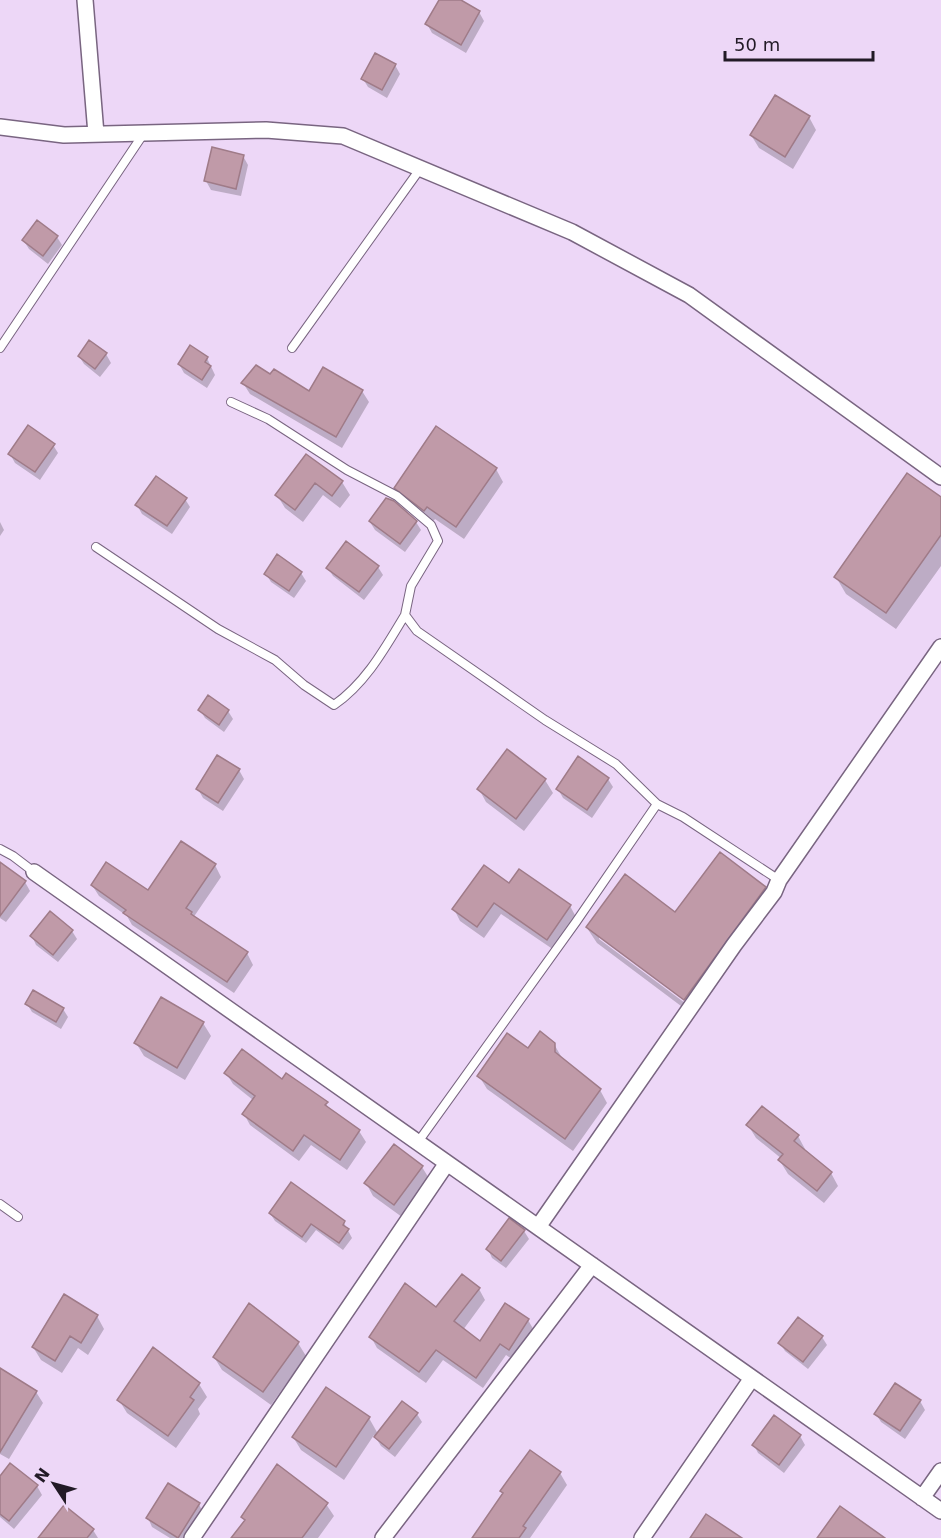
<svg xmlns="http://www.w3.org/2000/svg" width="941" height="1538" font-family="'DejaVu Sans',sans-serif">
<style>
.shadow{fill:#0003;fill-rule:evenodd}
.building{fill:#c09aa8;stroke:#9f7b88;stroke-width:1.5}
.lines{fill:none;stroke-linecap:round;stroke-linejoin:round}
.lane-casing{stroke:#796581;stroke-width:10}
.street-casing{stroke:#796581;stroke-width:18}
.lane{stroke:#fff;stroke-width:8}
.street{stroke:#fff;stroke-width:15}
</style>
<rect width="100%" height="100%" fill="#edd7f7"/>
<path class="shadow" d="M441,0H458L479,12L484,21L466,53L432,33L427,24Z
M395,65L400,74L387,98L368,87L363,79Z
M809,117L816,130L793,169L759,148L751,135Z
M243,156L248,165L241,196L211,190L206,181Z
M57,237L62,245L48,264L29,249L24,241Z
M106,354L111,363L100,377L84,364L79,356Z
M207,358L215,375L207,388L184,373L179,364Z
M271,377L310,394L362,391L369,402L342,448L250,394L243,383Z
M53,445L58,453L40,480L15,463L10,454Z
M306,456L342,482L350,495L340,508L323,495L303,522L285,508L277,495Z
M496,469L503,482L464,539L435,519L432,523L403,501L396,488Z
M185,499L190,507L172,534L142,514L137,505Z
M941,499V566L896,629L846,594L836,577Z
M0,522L4,530L0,536Z
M370,522H416L421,530L405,552L375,530Z
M378,567L383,575L364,600L333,576L328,568Z
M301,573L306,581L294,598L271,582L266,574Z
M200,710L228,711L233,719L224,732L205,718Z
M239,770L244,779L223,811L203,798L198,789Z
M608,779L613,787L592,818L563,798L558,789Z
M545,780L553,793L524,831L486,802L479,789Z
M0,864L25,882L30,891L6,922L0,918Z
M215,865L221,877L193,918L247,953L253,965L234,993L132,925L127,916L99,896L92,885L149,892Z
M509,885L570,906L576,917L554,950L501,914L484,938L460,921L454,909Z
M765,888L774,903L693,1015L597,943L587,928L676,914ZM599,935L691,1003L689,1006L599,939Z
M72,931L77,939L58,962L36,945L32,936Z
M27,1004L63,1009L68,1017L61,1029L32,1012Z
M203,1023L211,1036L185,1080L144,1056L136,1043Z
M554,1044L562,1058L600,1090L607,1103L573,1151L487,1089L479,1076L529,1050Z
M226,1073L282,1081L326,1104L331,1111L359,1131L366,1142L347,1170L311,1145L299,1161L250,1125L244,1114L253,1100L233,1084Z
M748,1125L798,1136L805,1149L804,1151L831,1173L838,1186L824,1203L788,1174L780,1161L782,1159L756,1138Z
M422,1167L430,1180L402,1217L373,1196L366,1183Z
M270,1213L344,1223L352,1238L343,1250L316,1230L306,1243L275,1221Z
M524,1231L529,1239L506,1268L492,1258L488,1249Z
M479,1289L485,1300L463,1330L480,1343L505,1305L528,1320L535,1332L515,1361L506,1355L483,1388L443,1360L426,1383L377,1348L371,1337Z
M249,1305L298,1343L306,1356L271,1405L222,1370L214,1357Z
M97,1316L104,1329L88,1355L78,1348L62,1373L41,1360L33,1347Z
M822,1337L827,1345L808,1369L785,1351L780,1343Z
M0,1368L36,1392L43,1403L9,1459L0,1454Z
M199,1384L207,1397L198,1409L200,1414L176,1448L127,1413L119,1400Z
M920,1401L925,1410L905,1439L881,1422L876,1414Z
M417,1414L422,1422L395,1457L381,1446L374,1435L344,1480L301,1450L293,1437L369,1418L378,1434Z
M800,1436L805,1445L784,1473L758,1453L754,1445Z
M560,1473L567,1485L530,1538H473L504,1494L502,1492Z
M0,1479L37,1486L42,1495L14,1529L0,1517Z
M199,1504L203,1513L187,1538H170L152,1527L148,1518Z
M326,1504L334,1516L318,1538H233L245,1522L243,1517Z
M93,1530L98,1538H40Z"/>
<path class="building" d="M439,0H461L480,11L461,45L425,24Z
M375,53L396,64L382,90L361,79Z
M775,95L810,116L785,157L750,135Z
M212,147L244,155L236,189L204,181Z
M37,220L58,236L43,256L22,240Z
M89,340L107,353L95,369L78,356Z
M190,345L208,357L205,362L211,366L202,380L178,364Z
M256,365L270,374L274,369L309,391L323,367L363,390L336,437L241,383Z
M28,425L55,444L35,472L8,454Z
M436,426L497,468L456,527L427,507L424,511L394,488Z
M306,454L343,481L332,496L315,483L295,510L275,495Z
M907,473L941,497V535L886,613L834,577Z
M156,476L187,498L167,526L135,505Z
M386,498L394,501L417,521L400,544L369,521Z
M346,541L379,566L359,592L326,568Z
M277,554L302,572L289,591L264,574Z
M208,695L229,710L219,725L198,710Z
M507,749L546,779L516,819L477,789Z
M217,755L240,769L218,803L196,789Z
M578,756L609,778L587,810L556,789Z
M181,841L216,864L186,908L192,912L191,914L248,952L227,982L123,913L126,910L91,885L106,862L148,890Z
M720,852L766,887L684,1000L586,927L625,874L675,912Z
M0,862L26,881L0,916Z
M484,865L509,883L519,869L571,905L547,940L494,903L477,927L452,909Z
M50,911L73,930L53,955L30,936Z
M33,990L64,1008L56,1022L25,1004Z
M161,997L204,1022L177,1068L134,1043Z
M540,1031L555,1043V1052L601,1089L565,1139L477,1076L507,1033L528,1048Z
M242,1049L282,1079L286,1073L328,1102L325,1105L360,1130L340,1160L304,1135L293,1151L242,1114L255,1096L224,1073Z
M762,1106L799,1135L794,1141L832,1172L817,1191L778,1160L783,1154L746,1125Z
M394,1144L423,1166L394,1205L364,1183Z
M291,1182L345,1221L343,1225L349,1229L339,1243L311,1224L302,1237L269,1213Z
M509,1218L525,1230L501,1261L486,1249Z
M462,1274L480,1288L454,1321L480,1341L505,1303L529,1319L509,1350L500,1344L476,1378L436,1350L419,1372L369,1337L405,1283L436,1307Z
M64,1294L98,1315L81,1343L70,1336L55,1361L32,1347Z
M249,1303L299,1342L263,1392L213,1357Z
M798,1317L823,1336L803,1362L778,1343Z
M153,1347L200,1383L190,1397L194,1400L168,1436L117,1400Z
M0,1368L37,1391L0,1452Z
M895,1383L921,1400L900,1431L874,1414Z
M326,1387L370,1417L336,1467L292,1437Z
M402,1401L418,1413L389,1449L374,1437Z
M774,1415L801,1435L779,1465L752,1445Z
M530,1450L561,1472L523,1526L526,1528L519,1538H472L503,1493L500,1491Z
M10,1463L38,1485L9,1521L0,1514V1476Z
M277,1464L328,1503L302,1538H231L245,1520L241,1517Z
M168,1483L200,1503L178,1538L146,1518Z
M64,1505L94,1529L87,1538H38Z
M840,1506L885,1538H817Z
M706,1514L742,1538H690Z"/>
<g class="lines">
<g class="lane-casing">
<path id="lane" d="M0,348L144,133
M292,348L420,169
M231,402L268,419L347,470L397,496L431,525L438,541L411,586L405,615L417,631L545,720L616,764L657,804
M96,547L218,629L275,660L304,685L334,705C366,683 385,648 405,615
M0,849L13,856L34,872
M418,1142L576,922L657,804L683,817L779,880
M0,1204L18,1217"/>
</g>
<g class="street-casing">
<path id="street" d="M85,0L96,134
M0,127L64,135L266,130L343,136L572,232L689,295L941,477
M34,872L941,1511
M538,1227L734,945L774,892L779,880L941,647
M922,1498L941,1471
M192,1538L447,1163
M383,1538L592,1265
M642,1538L752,1378"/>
</g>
<use href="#lane" class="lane"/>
<use href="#street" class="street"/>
</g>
<g transform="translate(54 1484) rotate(306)" stroke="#edd7f7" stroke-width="4.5" paint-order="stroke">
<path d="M0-4.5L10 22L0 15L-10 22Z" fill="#221a26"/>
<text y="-9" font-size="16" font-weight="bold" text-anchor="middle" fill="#221a26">N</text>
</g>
<path d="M725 51v9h148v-9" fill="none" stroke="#221a26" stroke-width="3"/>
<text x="734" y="51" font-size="18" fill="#221a26" stroke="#edd7f7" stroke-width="4.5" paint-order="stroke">50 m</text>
</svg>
